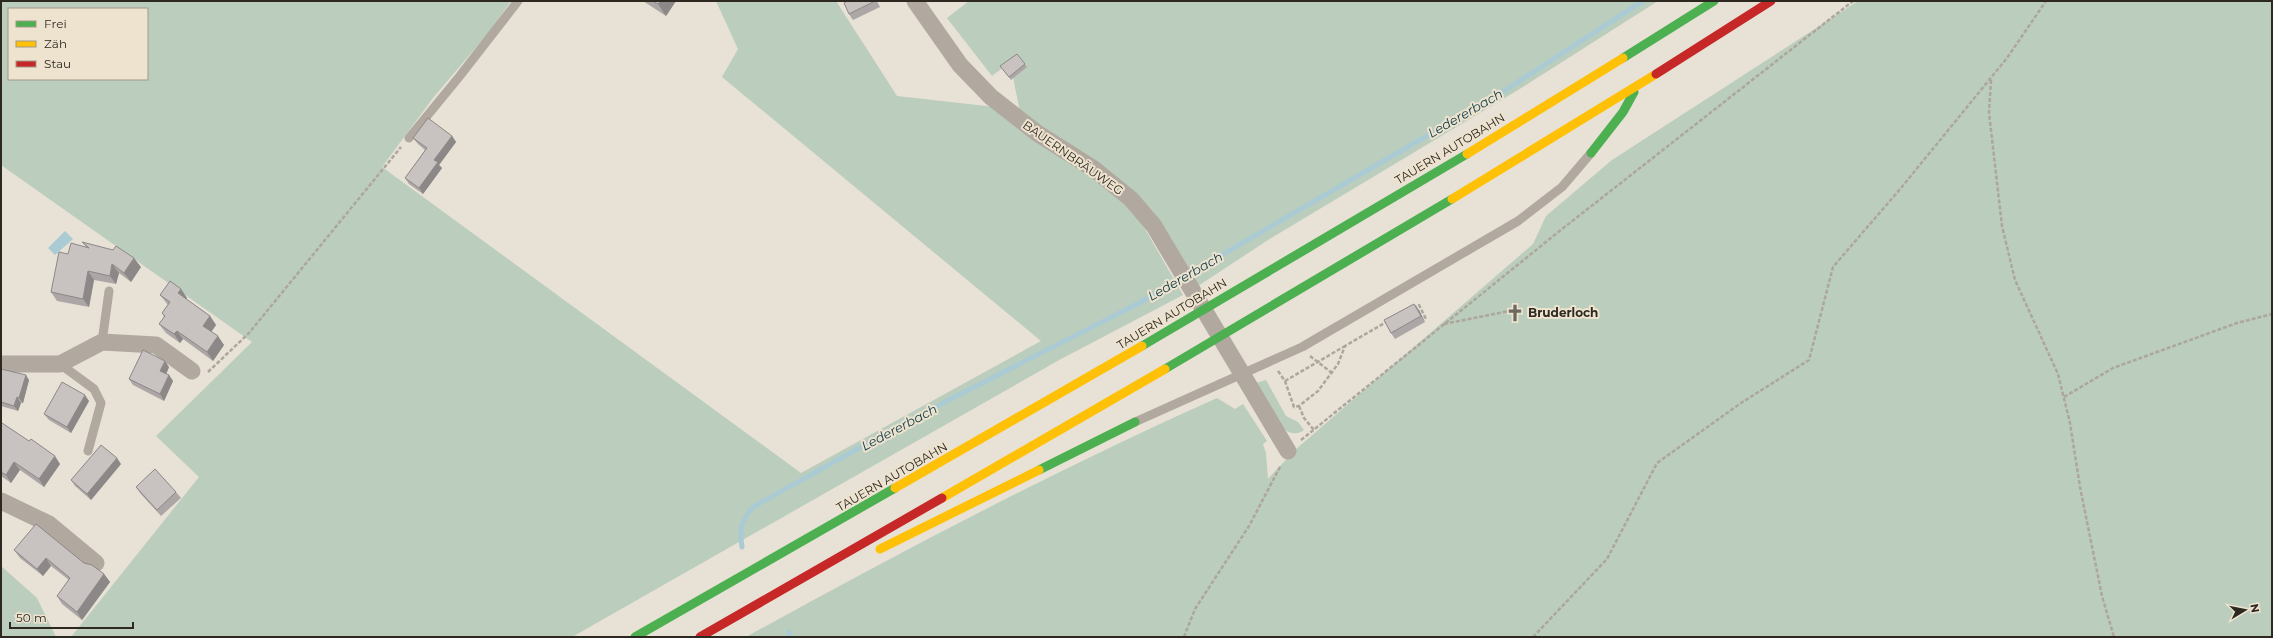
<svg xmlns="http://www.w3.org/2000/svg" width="2273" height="638" font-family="Montserrat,sans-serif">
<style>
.green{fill:#bbcdbc;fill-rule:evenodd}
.water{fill:#aacbd4}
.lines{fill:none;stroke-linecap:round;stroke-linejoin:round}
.stream{stroke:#aacbd4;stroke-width:5}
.path{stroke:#ada69d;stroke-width:2.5;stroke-dasharray:4 2;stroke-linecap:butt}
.lane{stroke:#b1a89f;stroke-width:9}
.street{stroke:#b1a89f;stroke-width:17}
.fast{stroke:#4caf50;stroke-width:9}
.slow{stroke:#ffc107;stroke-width:9}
.jam{stroke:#c62828;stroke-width:9}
.wall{fill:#aca7a6}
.shaded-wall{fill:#8c8887}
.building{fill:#c8c2c1;stroke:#8c8887}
.labels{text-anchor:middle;stroke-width:4;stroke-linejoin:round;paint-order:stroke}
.street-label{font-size:12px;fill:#2d2921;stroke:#eee3cf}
.poi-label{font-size:12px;font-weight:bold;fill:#2d2921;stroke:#eee3cf;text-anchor:start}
.water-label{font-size:13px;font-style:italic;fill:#103d4a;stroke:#eee3cf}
</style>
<rect width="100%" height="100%" fill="#e7e1d6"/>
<path class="green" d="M1,1H511L489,32L433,98L382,167L801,473L1041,341L722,77L738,49L716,1H836L897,96L995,107L1115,193L1141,222L1183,295L1061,359L572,637H71L199,477L156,436L252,342L1,165ZM9,9H147V79H9Z
M969,1H1658L1518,90L1268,240L1198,286L1171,238L1020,112L1010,62L992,76L947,18Z
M1858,1H2272V637H746C900,552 1056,470 1217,398L1235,409L1243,404L1267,441L1263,444L1266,453L1268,479L1295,450L1533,244L1546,216L1612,160Z
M1266,380L1286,416L1298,422L1304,430C1281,446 1265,399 1256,383Z
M1,566L37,598L56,637H1Z"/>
<path class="water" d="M65,231L73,239L55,255L48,248Z"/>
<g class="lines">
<path class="stream" d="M742,547C739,529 741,522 753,507L904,423L1139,303L1504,91L1643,1
M789,632L790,637"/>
<path class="path" d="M1991,80L1989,113L2002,226L2015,280L2058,374L2070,423L2080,487L2102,596L2114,637
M1413,308L1419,305L1426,319
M1444,324L1514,310
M1310,356L1332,373
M1278,371L1285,381L1294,407L1299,406L1318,391L1338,364L1345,346L1388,321
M208,372L249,333L401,147
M1285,381L1345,346
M2064,397L2113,368L2237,323L2272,314
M1299,406L1304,418L1314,430
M1301,440L1557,233L1853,1
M1184,637L1195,609L1249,526L1281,465
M1533,637L1607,559L1657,463L1741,403L1809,360L1833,267L1901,188L2007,58L2046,1"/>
<path class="lane" d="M409,138L459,77L518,1
M102,342L109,291
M60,364L94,389L101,403L88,451
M1135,422L1302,347L1518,221L1562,187L1591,153"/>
<path class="street" d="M915,1L960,65L991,97L1037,133L1094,169L1131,199L1154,226L1288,451
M1,364H60L102,342L156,345L192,371
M1,501L49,524L96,563"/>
<path class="fast" d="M1623,58L1714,1
M1591,153L1623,112L1634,92
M1142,346L1467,154
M1165,369L1452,199
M1039,470L1135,422
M635,637L895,488"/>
<path class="slow" d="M1467,154L1623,58
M1452,199L1656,74
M895,488L1142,346
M942,498L1165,369
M880,549L1039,470"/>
<path class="jam" d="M1656,74L1771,1
M700,637L942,498"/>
</g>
<path class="wall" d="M643,1H676L666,16Z
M847,1H877L880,7L853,20L849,14Z
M1017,54L1027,67L1011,80L1000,66Z
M452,136L456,142L439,165L442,168L423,194L409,184L405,178L425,150L418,144L413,138Z
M82,242L141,267L131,282L119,273L116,284L94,280L89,307L57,301L51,292L68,254L86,247Z
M181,289L187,298L186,299L210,316L216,325L211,332L224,345L213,361L183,339L180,343L166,333L159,324L164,317L162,313L168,305L160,295Z
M1419,310L1425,322L1395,339L1391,333Z
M169,367L166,374L169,375L173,381L164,401L133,385L129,379Z
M1,369L29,380L23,403H21L18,411L1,406Z
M89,401L71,433L49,420L44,414Z
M1,424L60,464L44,487L20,470L11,483L1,476Z
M121,464L91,500L75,486L71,480Z
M136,487L176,492L181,498L161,516L140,493Z
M14,550L84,563L104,574L110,582L82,620L62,604L57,596L69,580L51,566L43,576L20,558Z"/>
<path class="shaded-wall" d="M661,1H676L666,16L658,4Z
M452,136L456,142L439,165L442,168L423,194L419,188L434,160Z
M134,258L141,267L131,282L124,273Z
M112,264L119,273L116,284L110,276Z
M88,271L94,280L89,307L83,299Z
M181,289L187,298L184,302L178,293Z
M1414,304L1419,310L1425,322L1421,316Z
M210,316L216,325L209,335L203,326Z
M177,331L183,339L180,343L174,334Z
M218,336L224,345L213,361L207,352Z
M165,361L169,367L165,377L160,371Z
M26,375L29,380L23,403L19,398Z
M169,375L173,381L164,401L160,394Z
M85,395L89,401L71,433L67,427Z
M17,397L21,403L18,411L14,406Z
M55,456L60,464L44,487L39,479Z
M117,458L121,464L91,500L87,494Z
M14,462L20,470L11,483L6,475Z
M46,558L51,566L43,576L37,569Z
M104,574L110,582L82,620L77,612Z"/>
<path class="building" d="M653,1H661L658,4Z
M847,1H875L849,14L844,3Z
M1017,54L1025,64L1009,77L1000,66Z
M428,118L452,136L434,160L438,162L419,188L405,178L427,148L413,138Z
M82,242L113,250L116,246L134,258L124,273L112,264L110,276L88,271L83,299L51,292L59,252L68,254L71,243L89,248Z
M170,281L181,289L178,293L210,316L203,326L218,336L207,352L177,331L174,334L159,324L165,316L162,313L170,302L160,295Z
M1414,304L1421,316L1391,333L1384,320Z
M143,350L165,361L160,371L169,375L160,394L129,379Z
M1,369L26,375L19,398L17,397L14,406L1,402Z
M62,382L85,395L67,427L44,414Z
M2,423L29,441L31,439L55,456L39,479L14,462L6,475L1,472V424Z
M101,445L117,458L87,494L71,480Z
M155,469L176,492L157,510L136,487Z
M36,524L84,563L92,565L104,574L77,612L57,596L70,578L46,558L37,569L14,550Z"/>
<defs>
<g id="church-bare" transform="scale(1.38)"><path d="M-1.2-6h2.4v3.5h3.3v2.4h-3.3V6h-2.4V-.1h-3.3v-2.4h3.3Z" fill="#6e6960" stroke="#eee3cf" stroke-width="2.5" paint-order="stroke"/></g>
</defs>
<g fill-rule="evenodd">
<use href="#church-bare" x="1515" y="313"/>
</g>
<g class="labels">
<g class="street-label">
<text transform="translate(1450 149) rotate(-31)" y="4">TAUERN AUTOBAHN</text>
<text transform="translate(1073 158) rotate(35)" y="4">BAUERNBRÄUWEG</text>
<text transform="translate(1172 314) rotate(-31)" y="4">TAUERN AUTOBAHN</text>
<text transform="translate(892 477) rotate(-30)" y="4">TAUERN AUTOBAHN</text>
</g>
<g class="poi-label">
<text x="1528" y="317">Bruderloch</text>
</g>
<g class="water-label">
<text transform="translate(1465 113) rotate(-30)" y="5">Ledererbach</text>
<text transform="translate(1185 276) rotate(-30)" y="5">Ledererbach</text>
<text transform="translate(899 427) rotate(-28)" y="5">Ledererbach</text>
</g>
</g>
<rect width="2273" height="638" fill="none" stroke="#2d2921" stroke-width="4"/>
<rect x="8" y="8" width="140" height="72" fill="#eee3cf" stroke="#a19989"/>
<rect x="16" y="21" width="20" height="6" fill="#4caf50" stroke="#a19989"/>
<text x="44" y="28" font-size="12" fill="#2d2921">Frei</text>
<rect x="16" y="41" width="20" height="6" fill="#ffc107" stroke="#a19989"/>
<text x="44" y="48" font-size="12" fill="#2d2921">Zäh</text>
<rect x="16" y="61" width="20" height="6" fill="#c62828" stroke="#a19989"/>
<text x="44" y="68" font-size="12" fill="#2d2921">Stau</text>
<g transform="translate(2245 610) rotate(80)" stroke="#eee3cf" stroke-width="3" paint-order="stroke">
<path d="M0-3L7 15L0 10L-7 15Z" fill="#2d2921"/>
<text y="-6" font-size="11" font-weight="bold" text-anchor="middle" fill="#2d2921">N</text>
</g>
<path d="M10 622v6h123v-6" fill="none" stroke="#2d2921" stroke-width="2"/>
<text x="16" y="622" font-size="12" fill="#2d2921" stroke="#eee3cf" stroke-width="3" paint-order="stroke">50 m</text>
</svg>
